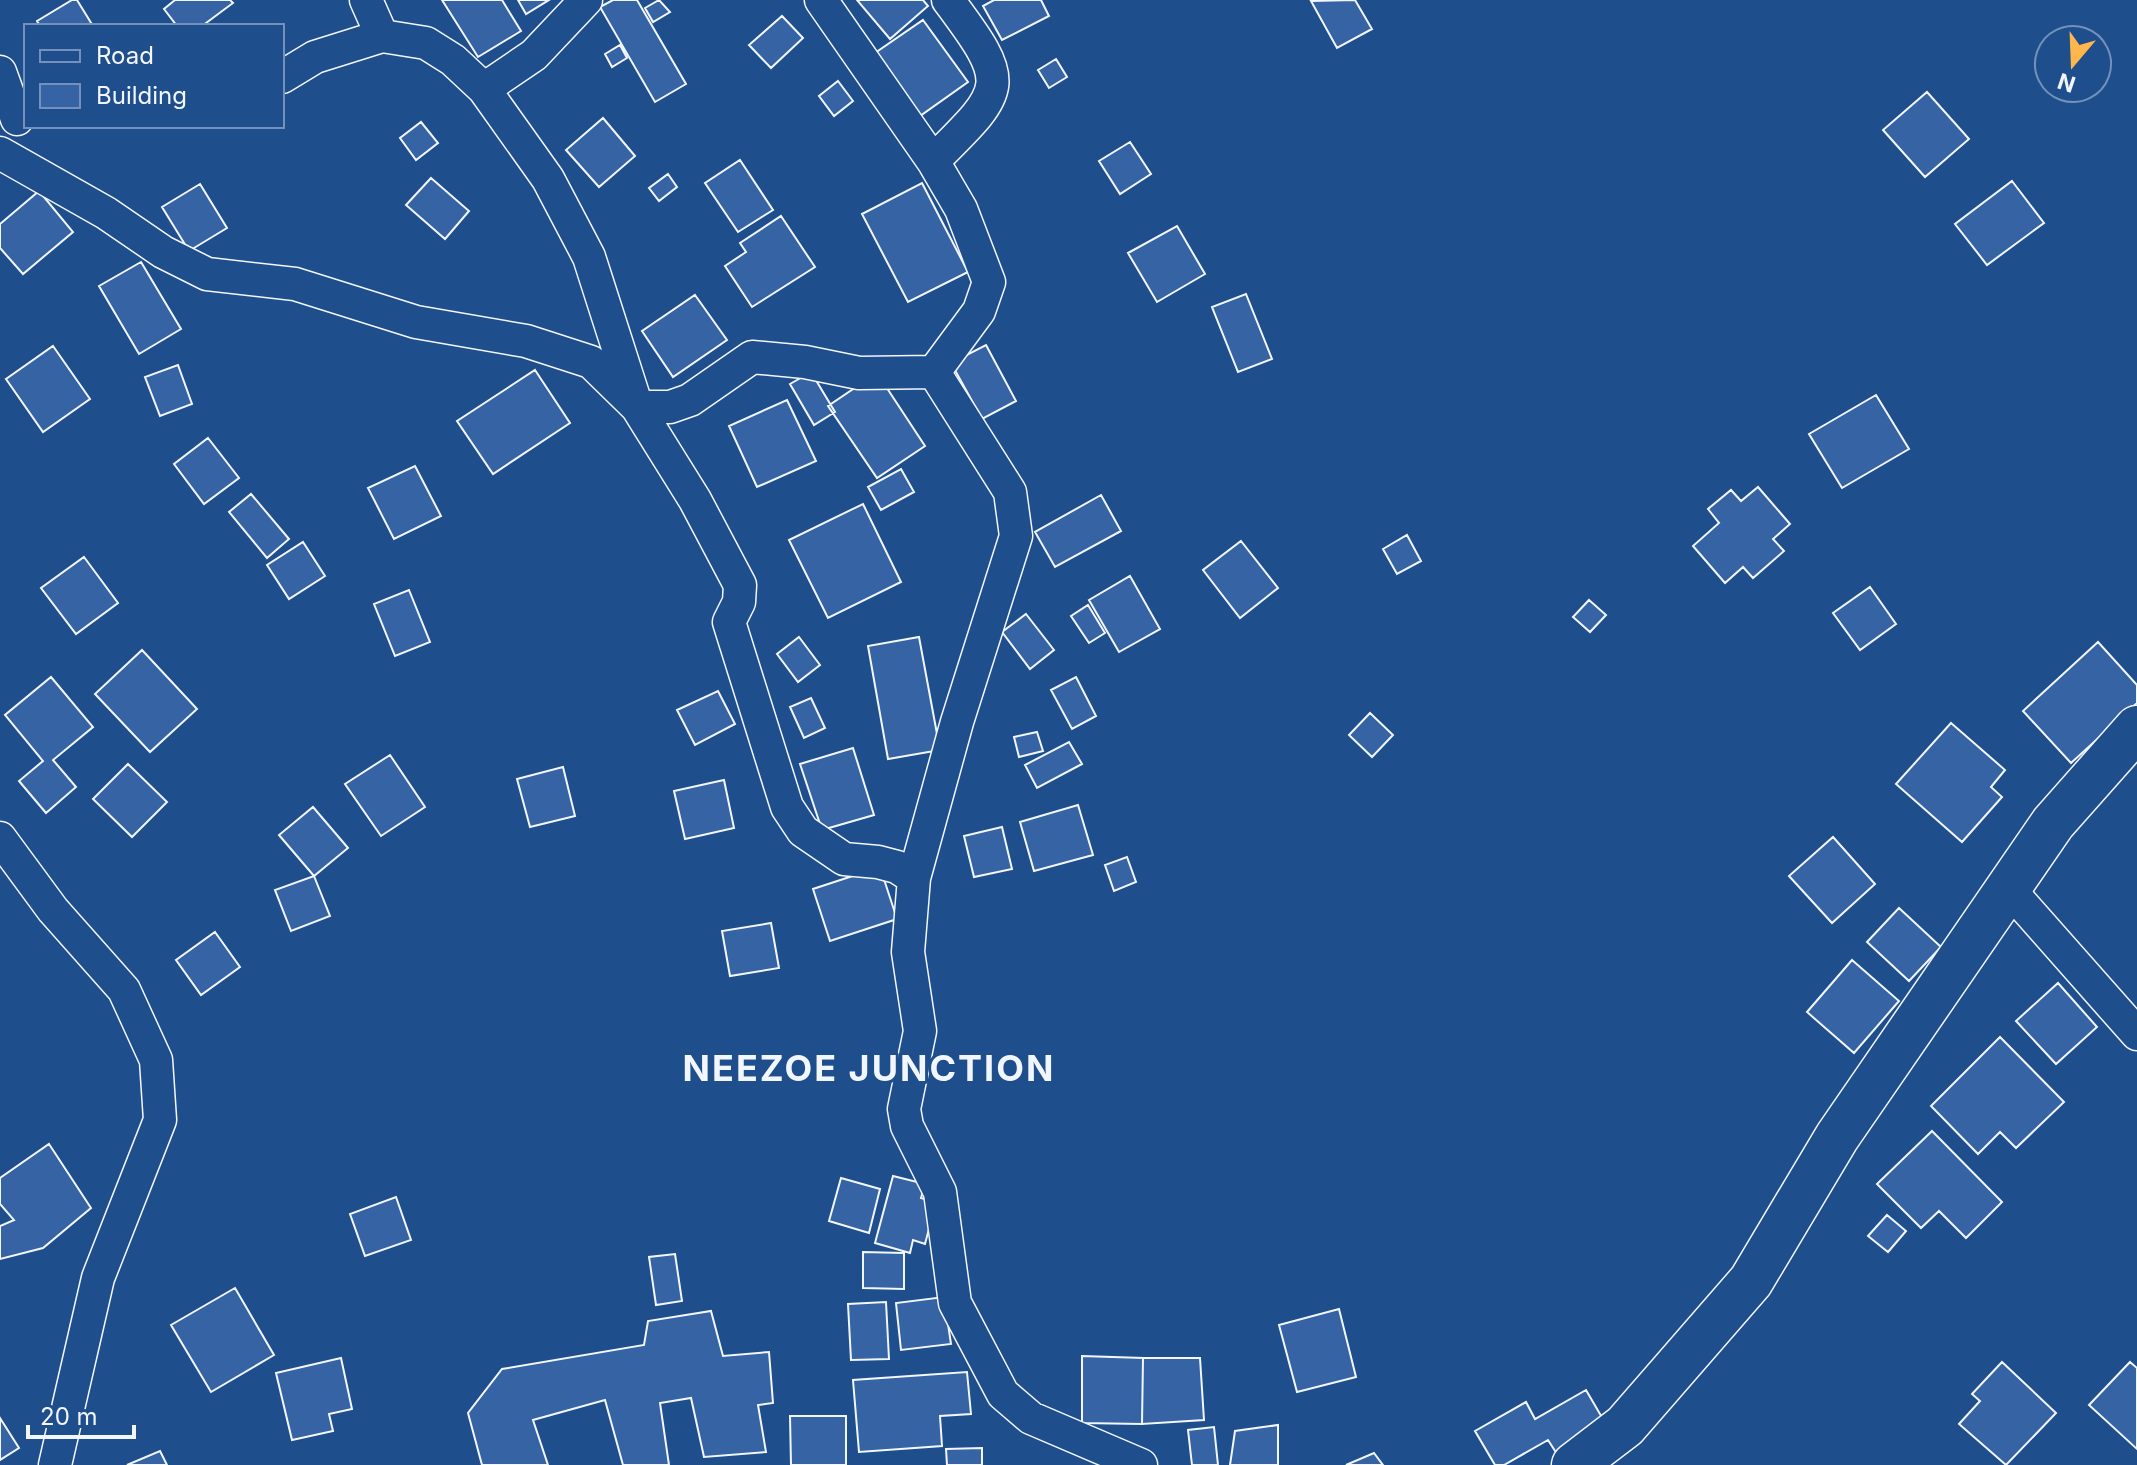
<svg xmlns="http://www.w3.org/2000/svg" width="2137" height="1465" font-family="Inter,sans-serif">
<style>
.building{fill:#3563a3;stroke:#f2f6ff;stroke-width:2}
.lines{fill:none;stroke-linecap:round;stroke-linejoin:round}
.street-casing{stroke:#f2f6ff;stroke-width:35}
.secondary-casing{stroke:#f2f6ff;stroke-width:47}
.street{stroke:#1f4e8c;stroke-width:32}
.secondary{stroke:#1f4e8c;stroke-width:44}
.labels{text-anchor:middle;stroke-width:6;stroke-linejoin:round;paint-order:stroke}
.district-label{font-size:36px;font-weight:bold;letter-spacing:2px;fill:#f2f6ff;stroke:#1f4e8c}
</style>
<rect width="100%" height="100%" fill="#1f4e8c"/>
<path class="building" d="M72,0H77L93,26H40L37,21Z
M175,0H230L233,3L202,26H177L164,9Z
M442,0H502L521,31L478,57Z
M518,0H549L526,14Z
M613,0H637L686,84L655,102L600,7Z
M659,0L670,12L653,22L645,8Z
M857,0H923L928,6L890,39Z
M994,0H1041L1049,16L1002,40L983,6Z
M1355,0L1372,29L1337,48L1311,1Z
M782,16L803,38L771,68L749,45Z
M923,20L968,82L920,116L875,53Z
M620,45L627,58L612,67L605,54Z
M1056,59L1067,77L1049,88L1038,70Z
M838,81L853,101L834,116L819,96Z
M1927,92L1969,139L1925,177L1883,130Z
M603,118L635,156L599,187L566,150Z
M421,122L438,143L416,160L400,138Z
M1130,142L1151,174L1120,194L1099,161Z
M740,160L773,210L738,232L705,183Z
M668,174L677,187L659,201L649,188Z
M431,178L469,211L445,239L406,205Z
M2012,181L2044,223L1987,265L1955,224Z
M922,183L968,272L908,302L862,214Z
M200,184L227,228L189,251L162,207Z
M39,191L73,232L23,274L0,248V224Z
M781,216L815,267L752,307L725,266L746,252L740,243Z
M1177,226L1205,274L1157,302L1128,253Z
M141,262L181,329L139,354L99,286Z
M1246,294L1272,359L1238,372L1212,307Z
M695,295L727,340L673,377L642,331Z
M986,345L1016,401L982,419L951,363Z
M53,346L90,399L43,432L6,379Z
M178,365L192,404L160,416L145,377Z
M535,370L570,423L493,474L457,421Z
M811,372L835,412L814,425L790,384Z
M877,373L925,446L877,478L828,406Z
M1876,395L1909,449L1842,488L1809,434Z
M787,400L816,461L757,487L729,426Z
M208,438L239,478L204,504L174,464Z
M415,466L441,516L394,539L368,488Z
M901,469L914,492L881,510L868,487Z
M1758,487L1790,524L1773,539L1784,551L1753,578L1743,567L1725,583L1693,546L1719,523L1708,509L1731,490L1741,501Z
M251,494L289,539L267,558L229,512Z
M1101,495L1121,531L1055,567L1035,532Z
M863,504L901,582L828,618L789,540Z
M1407,535L1421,561L1397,574L1383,549Z
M1241,541L1278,588L1240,618L1203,570Z
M303,542L325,576L289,599L267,565Z
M84,557L118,603L76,634L41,588Z
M1130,576L1160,629L1119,652L1089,600Z
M1870,587L1896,624L1860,650L1833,613Z
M409,590L430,642L395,656L374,604Z
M1589,600L1606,615L1590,632L1573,617Z
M1088,605L1105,633L1089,643L1071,616Z
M1026,614L1054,650L1030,669L1002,632Z
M799,637L820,665L798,682L777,654Z
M919,637L940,750L888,759L868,646Z
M2098,642L2137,685V703L2071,763L2023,711Z
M142,650L197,709L150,752L95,694Z
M51,677L93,727L53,760L76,787L46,813L19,781L43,761L5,715Z
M1076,677L1096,716L1072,729L1051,690Z
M718,691L735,724L695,745L677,710Z
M811,698L825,728L804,738L790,707Z
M1370,713L1393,735L1372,757L1349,735Z
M1951,723L2005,770L1991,787L2002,797L1962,842L1896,784Z
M1037,732L1043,751L1019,757L1014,737Z
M1069,742L1082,764L1037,788L1025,765Z
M853,748L874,815L822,830L800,764Z
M390,755L425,807L381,836L345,784Z
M128,764L167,802L132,837L93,799Z
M563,767L575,816L530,827L517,779Z
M724,780L734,828L685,839L674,791Z
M1078,805L1093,855L1034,871L1020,822Z
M313,807L348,848L314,876L279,835Z
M1002,827L1012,869L974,877L964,836Z
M1833,837L1875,884L1832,923L1789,876Z
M1127,857L1136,882L1114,891L1105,865Z
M880,867L897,919L830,941L813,889Z
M314,876L330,916L291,931L275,890Z
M1899,908L1941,947L1909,981L1867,942Z
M771,923L779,968L730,976L722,931Z
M215,932L240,967L201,995L176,960Z
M1852,960L1899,1001L1854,1053L1807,1012Z
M2058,983L2097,1027L2056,1064L2016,1021Z
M2000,1037L2064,1102L2016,1148L2000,1132L1978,1154L1931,1106Z
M1932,1131L2002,1202L1966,1238L1939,1211L1921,1228L1877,1184Z
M49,1144L91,1208L43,1248L0,1259V1226L14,1220L0,1204V1178Z
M893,1176L925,1184L921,1198L936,1202L925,1244L913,1240L910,1253L875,1243Z
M841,1178L880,1189L869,1233L829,1221Z
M396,1197L411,1240L365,1256L350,1214Z
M1887,1215L1906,1231L1888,1252L1868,1236Z
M863,1252L904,1253V1289L863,1288Z
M675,1254L682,1301L656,1305L649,1257Z
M235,1288L274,1355L211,1392L171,1325Z
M944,1297L951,1344L901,1350L896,1303Z
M886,1302L889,1359L851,1360L848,1304Z
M1339,1309L1356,1377L1297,1392L1279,1325Z
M711,1311L723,1356L769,1352L773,1403L758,1405L766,1452L704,1457L691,1398L660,1403L669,1465H623L605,1400L533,1420L548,1465H482L468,1413L502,1369L644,1345L648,1321Z
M1082,1356L1143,1358L1142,1424L1082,1423Z
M341,1358L352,1409L329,1414L333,1431L292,1440L276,1373Z
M1143,1358H1200L1204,1420L1142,1424Z
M2002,1362L2056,1413L2006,1465L1959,1424L1980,1401L1972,1394Z
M2130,1362L2137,1368V1449L2089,1405Z
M967,1372L971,1414L940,1416L942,1446L859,1452L853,1380Z
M1586,1390L1607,1426L1557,1454L1548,1440L1504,1465H1495L1475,1431L1526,1402L1535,1419Z
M790,1416H846V1465H791Z
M0,1418L19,1448L0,1460Z
M1278,1425V1465H1230L1235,1431Z
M1214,1427L1218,1465H1192L1188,1430Z
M982,1448V1465H947L946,1449Z
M160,1451L167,1465H127Z
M1374,1453L1383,1465H1346Z"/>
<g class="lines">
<g class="street-casing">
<path id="street" d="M366,0L382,36
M821,0L933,161L961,209L989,282L979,311L934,372L1010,492L1016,536L957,722L914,878L908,952L920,1031L904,1109L907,1126L940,1192L955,1303L1003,1394L1031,1418L1141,1465
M0,72L17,119
M282,77L315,57L382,36L426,43L453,60L484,89L548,179L589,257L637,407L695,500L740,585L739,602L729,622L787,807L803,831L844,859L878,862L897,867L914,878
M484,89L534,55L586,0
M0,153L106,213L163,252L207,274L295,284L416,322L526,341L591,362L637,407H670L690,400L752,357L805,362L859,373L934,372
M933,161C1007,88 1012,85 948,0
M0,838L53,910L124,990L156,1060L160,1120L98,1278L55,1465
M2008,888L2137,1034"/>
</g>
<g class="secondary-casing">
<path id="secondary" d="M1574,1465L1625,1426L1751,1281L1837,1137L2053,823L2137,728"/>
</g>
<use href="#street" class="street"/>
<use href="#secondary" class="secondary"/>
</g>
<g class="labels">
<g class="district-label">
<text x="869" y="1081">NEEZOE JUNCTION</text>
</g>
</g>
<rect x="24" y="24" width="260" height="104" fill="#1f4e8c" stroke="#7391ba" stroke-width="2"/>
<rect x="40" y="50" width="40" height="12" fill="#1f4e8c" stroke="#7391ba" stroke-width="2"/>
<text x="96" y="64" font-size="24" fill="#f2f6ff">Road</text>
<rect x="40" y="84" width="40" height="24" fill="#3563a3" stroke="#7391ba" stroke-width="2"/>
<text x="96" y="104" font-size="24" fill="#f2f6ff">Building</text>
<g transform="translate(2073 64) rotate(199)"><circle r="38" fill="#1f4e8c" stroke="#7391ba" stroke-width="2"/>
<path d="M0-6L14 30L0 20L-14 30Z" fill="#ffb74d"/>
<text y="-12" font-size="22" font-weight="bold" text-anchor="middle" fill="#f2f6ff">N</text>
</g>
<path d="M28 1425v12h106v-12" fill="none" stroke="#f2f6ff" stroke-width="4"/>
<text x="40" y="1425" font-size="24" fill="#f2f6ff" stroke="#1f4e8c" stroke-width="6" paint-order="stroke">20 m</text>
</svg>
